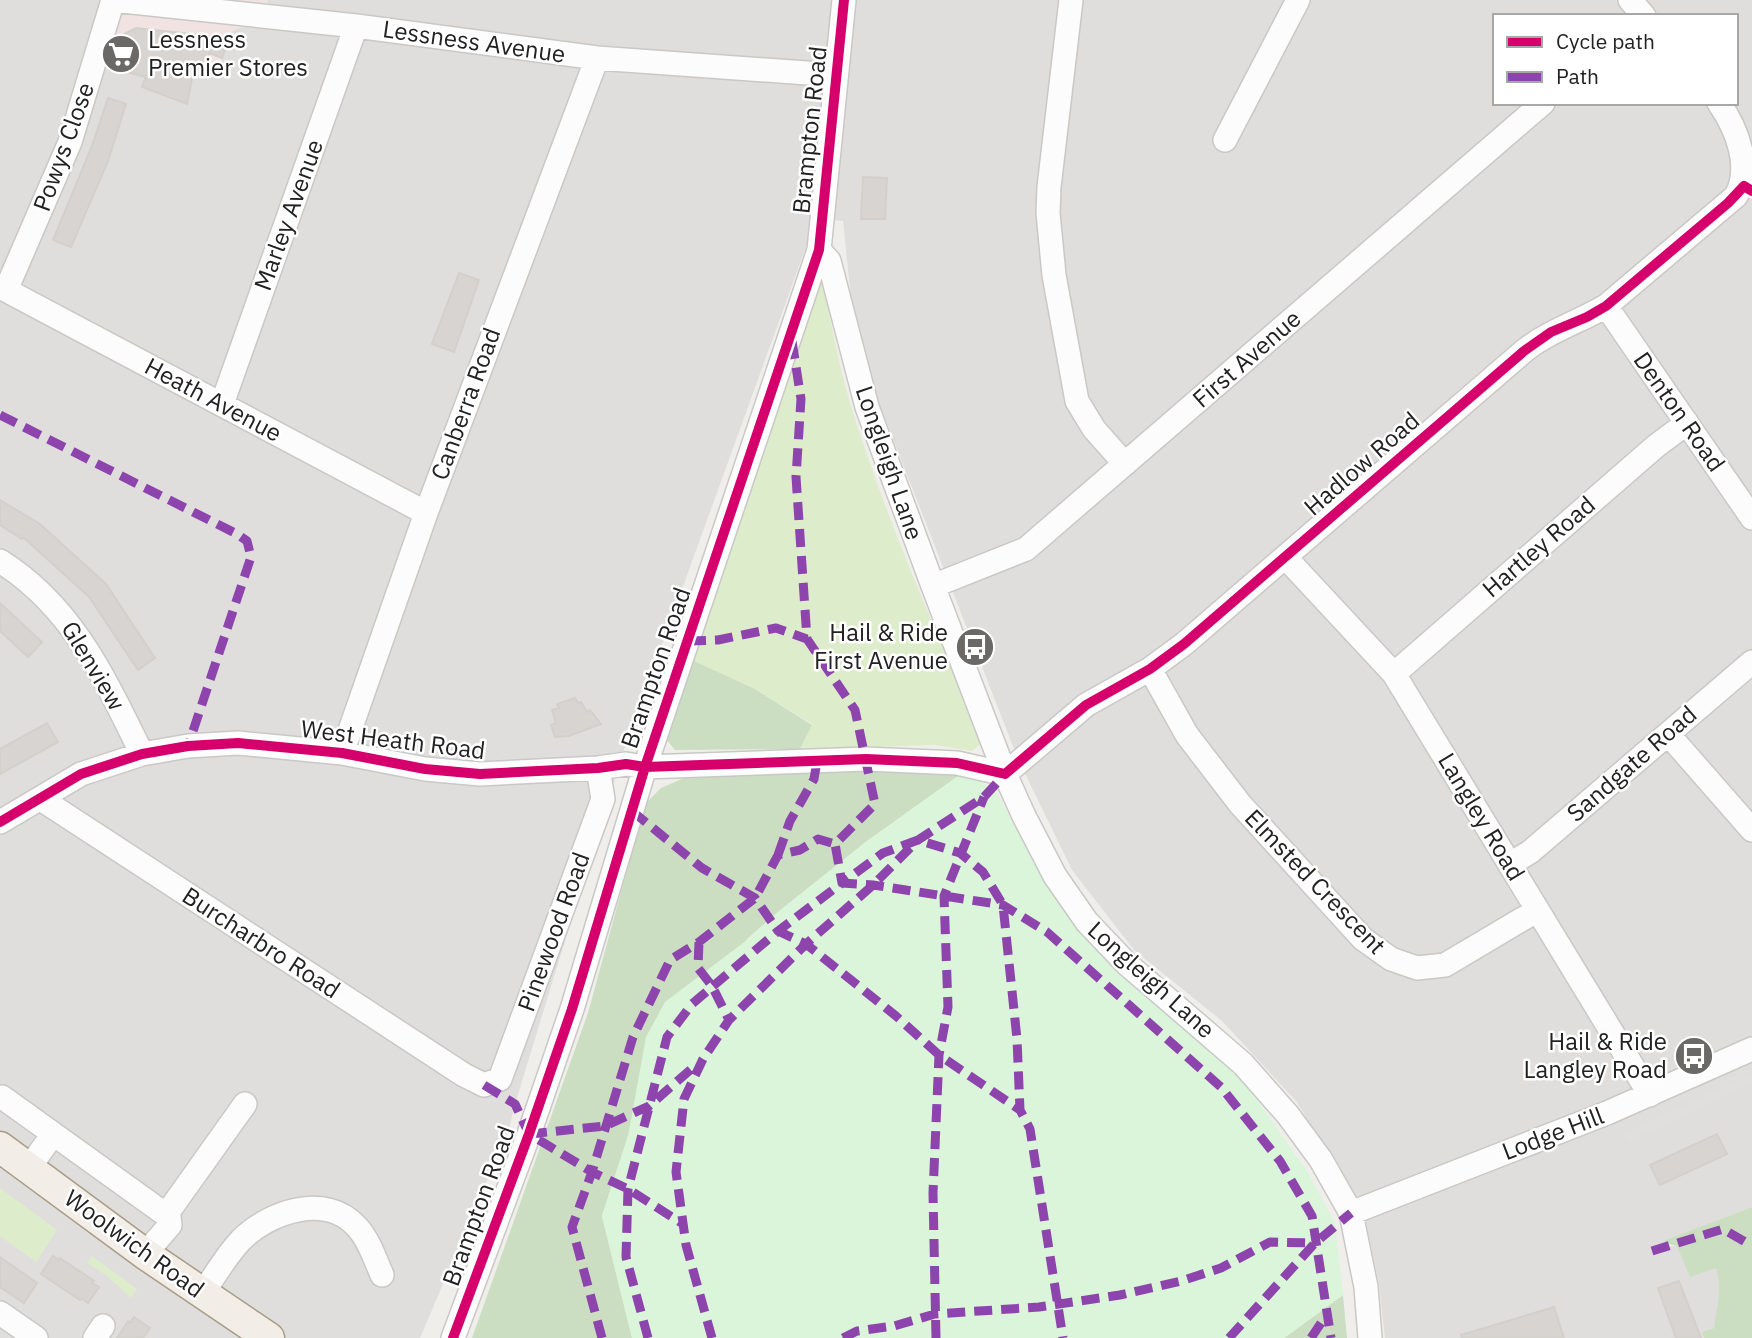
<svg xmlns="http://www.w3.org/2000/svg" width="1752" height="1338" font-family="'IBM Plex Sans',sans-serif">
<style>
.residential{fill:#dfdedc;fill-rule:evenodd}
.commercial{fill:#f1e3e1}
.grass{fill:#ddeccb}
.forest{fill:#cbdec1}
.park{fill:#daf5da}
.parking{fill:#e0dfde}
.building{fill:#d7d4d2;stroke:#d3d0cc;stroke-width:2}
.lines{fill:none;stroke-linecap:round;stroke-linejoin:round}
.minor-casing{stroke:#c9c8c7;stroke-width:26}
.major-casing{stroke:#a79c86;stroke-width:33}
.minor{stroke:#fdfcfc;stroke-width:23}
.major{stroke:#f3ede7;stroke-width:30}
.quiet{stroke:#8e44ad;stroke-width:9;stroke-dasharray:18 9;stroke-linecap:butt}
.cycleway-casing{stroke:#fff;stroke-width:15}
.cycleway{stroke:#d6006c;stroke-width:10}
.labels{text-anchor:middle;stroke-width:5;stroke-linejoin:round;paint-order:stroke}
.poi-label{font-size:24px;fill:#222;stroke:#fff;text-anchor:end}
.street-label{font-size:24px;fill:#222;stroke:#fff}
</style>
<rect width="100%" height="100%" fill="#f0eeeb"/>
<path class="residential" d="M0,0H1752V1207L1665,1240L1670,1246H1677L1716,1267L1721,1284L1720,1304L1714,1328L1702,1332L1704,1338H1385L1379,1284L1363,1209L1296,1101L1222,1021L1134,950L1072,870L1018,759L879,403L852,308L843,221L816,219L622,755L515,1104L509,1129L420,1338H0ZM1495,16H1736V103H1495Z"/>
<path class="commercial" d="M123,0H268L266,16L233,31L221,62L142,53L132,74L103,66Z"/>
<path class="grass" d="M821,277C831,319 838,364 851,406C887,521 935,631 984,741L972,751L935,745L800,749L812,724L755,689L692,660Z
M0,1188L57,1230L36,1262L0,1236Z
M92,1256L137,1289L131,1298L106,1275L87,1263Z"/>
<path class="forest" d="M692,660L755,689L812,725L800,749L675,750L665,738Z
M908,767L961,774L867,841L778,912L747,939L628,1136L602,1216L632,1338H472L588,1013L645,804L661,788L684,778Z
M1752,1207V1338H1704L1702,1332L1714,1328C1717,1304 1723,1292 1716,1268L1690,1277L1677,1246L1665,1243V1240Z
M1343,1295L1347,1338H1284Z"/>
<path class="park" d="M961,774L979,780L996,792L1052,892L1248,1087L1307,1171L1335,1223L1343,1295L1284,1338H632L602,1216L628,1136L646,1037L665,1002L747,940L778,912L867,841Z"/>
<path class="parking" d="M1752,1073V1083L1629,1142L1625,1134Z"/>
<path class="building" d="M136,28L219,37L229,40L222,58L209,53L208,60L203,59L202,68H194L187,104L142,87L146,77L107,67L115,41L122,40L124,34Z
M108,98L126,104L108,161L71,247L53,240L92,146Z
M863,177L887,178L885,219H861Z
M459,273L479,280L454,352L432,344Z
M0,500L40,524L106,584L155,658L138,670L89,597L23,537L22,539L0,525Z
M0,603L42,642L28,657L0,631Z
M575,698L578,703L581,702L587,712L590,710L601,724L569,736L555,737L551,725L556,723L552,710L559,708L557,704Z
M47,723L58,742L0,774V749Z
M1717,1134L1727,1154L1660,1185L1650,1165Z
M53,1256L59,1260L60,1258L94,1281L92,1283L99,1287L88,1303L82,1299L80,1300L41,1274Z
M0,1257L37,1283L24,1303L0,1287Z
M1679,1281L1701,1338H1676L1658,1288Z
M1554,1307L1564,1338H1462L1461,1335Z
M134,1317L150,1328L143,1338H117L128,1321L130,1323Z"/>
<g class="lines">
<g class="minor-casing">
<path id="minor" d="M113,0L356,26L597,58L835,75
M1071,0L1049,187L1048,213L1054,275L1077,401L1094,429L1125,464
M1630,0L1644,16
M1225,140L1298,0
M819,250L829,261L867,407L933,586L1005,774L1024,816L1055,876L1087,922L1127,964L1243,1064L1288,1115L1321,1160L1351,1213L1366,1287L1370,1338
M0,287L426,513
M6,290L70,142L113,0
M1606,306L1752,518
M222,404L356,26
M1286,558L1394,674L1650,1095
M0,561C73,607 105,679 142,754
M933,586L1026,549L1543,103
M1150,669L1187,735L1240,804L1363,939L1391,959L1417,968L1445,965L1536,911
M1394,674L1656,446L1687,423
M1668,734L1752,830
M342,753L426,513L597,58
M1005,774L1086,705L1150,669L1184,644L1524,351C1549,331 1579,322 1606,306L1736,196C1752,167 1737,129 1719,103
M41,799L464,1075L484,1085L500,1079L603,799L598,768
M0,822L81,774L142,754L188,746L238,743L342,753L425,769L480,774L598,768L626,764L645,767L866,759L957,763L1005,774
M1510,864L1530,852L1752,662
M2,1097L169,1217L170,1225L145,1254
M29,1168L53,1134
M1351,1213L1607,1113L1752,1049
M166,1215L245,1104
M203,1293C215,1275 226,1256 241,1240C269,1212 326,1192 357,1227C369,1240 375,1259 382,1275
M0,1313L36,1338
M95,1338L103,1326
M453,1338L529,1134L572,1009L645,767L819,250L844,0"/>
</g>
<g class="major-casing">
<path id="major" d="M0,1147L145,1254L269,1338"/>
</g>
<use href="#minor" class="minor"/>
<use href="#major" class="major"/>
<path class="quiet" d="M792,341L801,399L796,477L807,639L855,710L875,804L835,844L842,883L883,853L918,840L960,853L983,872L1003,905L1017,1039L1020,1110L1030,1129L1063,1338
M0,415L237,534L247,541L251,557L188,746
M688,641L718,640L776,628L807,639
M632,811L702,868L755,898L778,931L806,944L896,1016L939,1055L1020,1110
M778,855L790,821L814,779L817,761
M699,942L698,968L712,986L729,1020
M484,1085L515,1104L529,1134L592,1172L628,1189L683,1224
M529,1134L605,1126L649,1106L697,1064
M1652,1251L1723,1229L1752,1246
M602,1338L572,1227L592,1172L633,1037L670,960L699,942L755,898L778,855L800,850L818,839L835,844
M648,1338L626,1257L628,1189L667,1037L692,1004L778,931L842,883L873,885L1003,905L1047,932L1221,1087L1280,1161L1312,1216L1331,1338
M712,1338L686,1245L676,1172L684,1099L703,1059L729,1020L806,944L873,885L918,840L984,797L1005,774
M843,1338L857,1331L894,1326L935,1314L1039,1307L1120,1295L1181,1281L1221,1268L1270,1242L1315,1243
M936,1338L933,1193L939,1055L948,1007L944,896L984,797
M1229,1338L1315,1243L1351,1213
M1311,1338L1327,1314"/>
<g class="cycleway-casing">
<path id="cycleway" d="M0,822L81,774L142,754L188,746L238,743L342,753L425,769L480,774L598,768L626,764L645,767L866,759L957,763L1005,774L1086,705L1150,669L1184,644L1524,351L1551,332L1587,317L1606,306L1728,203L1744,186L1752,191
M453,1338L529,1134L572,1009L645,767L819,250L844,0"/>
</g>
<use href="#cycleway" class="cycleway"/>
</g>
<defs>
<g id="supermarket-disc" transform="scale(2.0125)"><circle r="9.5" fill="#6a6968" stroke="#fff"/><path d="M-6-5.5h2.5l.6 2H6L4.5 2H-2.5L-4.4-4H-6ZM-1.5 3.2a1.3 1.3 0 1 0 .1 0ZM3 3.2a1.3 1.3 0 1 0 .1 0Z" fill="#fff"/></g>
<g id="bus-disc" transform="scale(2.0125)"><circle r="9.5" fill="#6a6968" stroke="#fff"/><path d="M-5-6H5V4H4V6H2V4H-2V6H-4V4H-5ZM-3.5-4V0h7V-4ZM-3.5 1.2v1.5H-2V1.2ZM2 1.2v1.5H3.5V1.2Z" fill="#fff"/></g>
</defs>
<g fill-rule="evenodd">
<use href="#supermarket-disc" x="121" y="54"/>
<use href="#bus-disc" x="975" y="647"/>
<use href="#bus-disc" x="1694" y="1056"/>
</g>
<g class="labels">
<g class="poi-label">
<text x="148" y="48" text-anchor="start">Lessness<tspan x="148" dy="28">Premier Stores</tspan></text>
<text x="948" y="641">Hail &amp; Ride<tspan x="948" dy="28">First Avenue</tspan></text>
<text x="1667" y="1050">Hail &amp; Ride<tspan x="1667" dy="28">Langley Road</tspan></text>
</g>
<g class="street-label">
<text transform="translate(474 42) rotate(8)" y="8">Lessness Avenue</text>
<text transform="translate(810 130) rotate(-84)" y="8">Brampton Road</text>
<text transform="translate(64 147) rotate(-70)" y="8">Powys Close</text>
<text transform="translate(289 215) rotate(-70)" y="8">Marley Avenue</text>
<text transform="translate(1247 359) rotate(-41)" y="8">First Avenue</text>
<text transform="translate(213 400) rotate(28)" y="8">Heath Avenue</text>
<text transform="translate(466 404) rotate(-70)" y="8">Canberra Road</text>
<text transform="translate(1679 412) rotate(55)" y="8">Denton Road</text>
<text transform="translate(889 463) rotate(71)" y="8">Longleigh Lane</text>
<text transform="translate(1362 464) rotate(-41)" y="8">Hadlow Road</text>
<text transform="translate(1539 547) rotate(-41)" y="8">Hartley Road</text>
<text transform="translate(93 666) rotate(59)" y="8">Glenview</text>
<text transform="translate(656 668) rotate(-71)" y="8">Brampton Road</text>
<text transform="translate(393 740) rotate(7)" y="8">West Heath Road</text>
<text transform="translate(1632 764) rotate(-41)" y="8">Sandgate Road</text>
<text transform="translate(1481 817) rotate(59)" y="8">Langley Road</text>
<text transform="translate(1315 882) rotate(46)" y="8">Elmsted Crescent</text>
<text transform="translate(554 932) rotate(-70)" y="8">Pinewood Road</text>
<text transform="translate(261 943) rotate(33)" y="8">Burcharbro Road</text>
<text transform="translate(1151 980) rotate(42)" y="8">Longleigh Lane</text>
<text transform="translate(1553 1134) rotate(-21)" y="8">Lodge Hill</text>
<text transform="translate(479 1206) rotate(-70)" y="8">Brampton Road</text>
<text transform="translate(134 1244) rotate(36)" y="8">Woolwich Road</text>
</g>
</g>
<rect x="1493" y="14" width="245" height="91" fill="#ffffff" stroke="#a7a7a7" stroke-width="2"/>
<rect x="1507" y="37" width="35" height="10" fill="#d6006c" stroke="#a7a7a7" stroke-width="2"/>
<text x="1556" y="49" font-size="21" fill="#222222">Cycle path</text>
<rect x="1507" y="72" width="35" height="10" fill="#8e44ad" stroke="#a7a7a7" stroke-width="2"/>
<text x="1556" y="84" font-size="21" fill="#222222">Path</text>
</svg>
